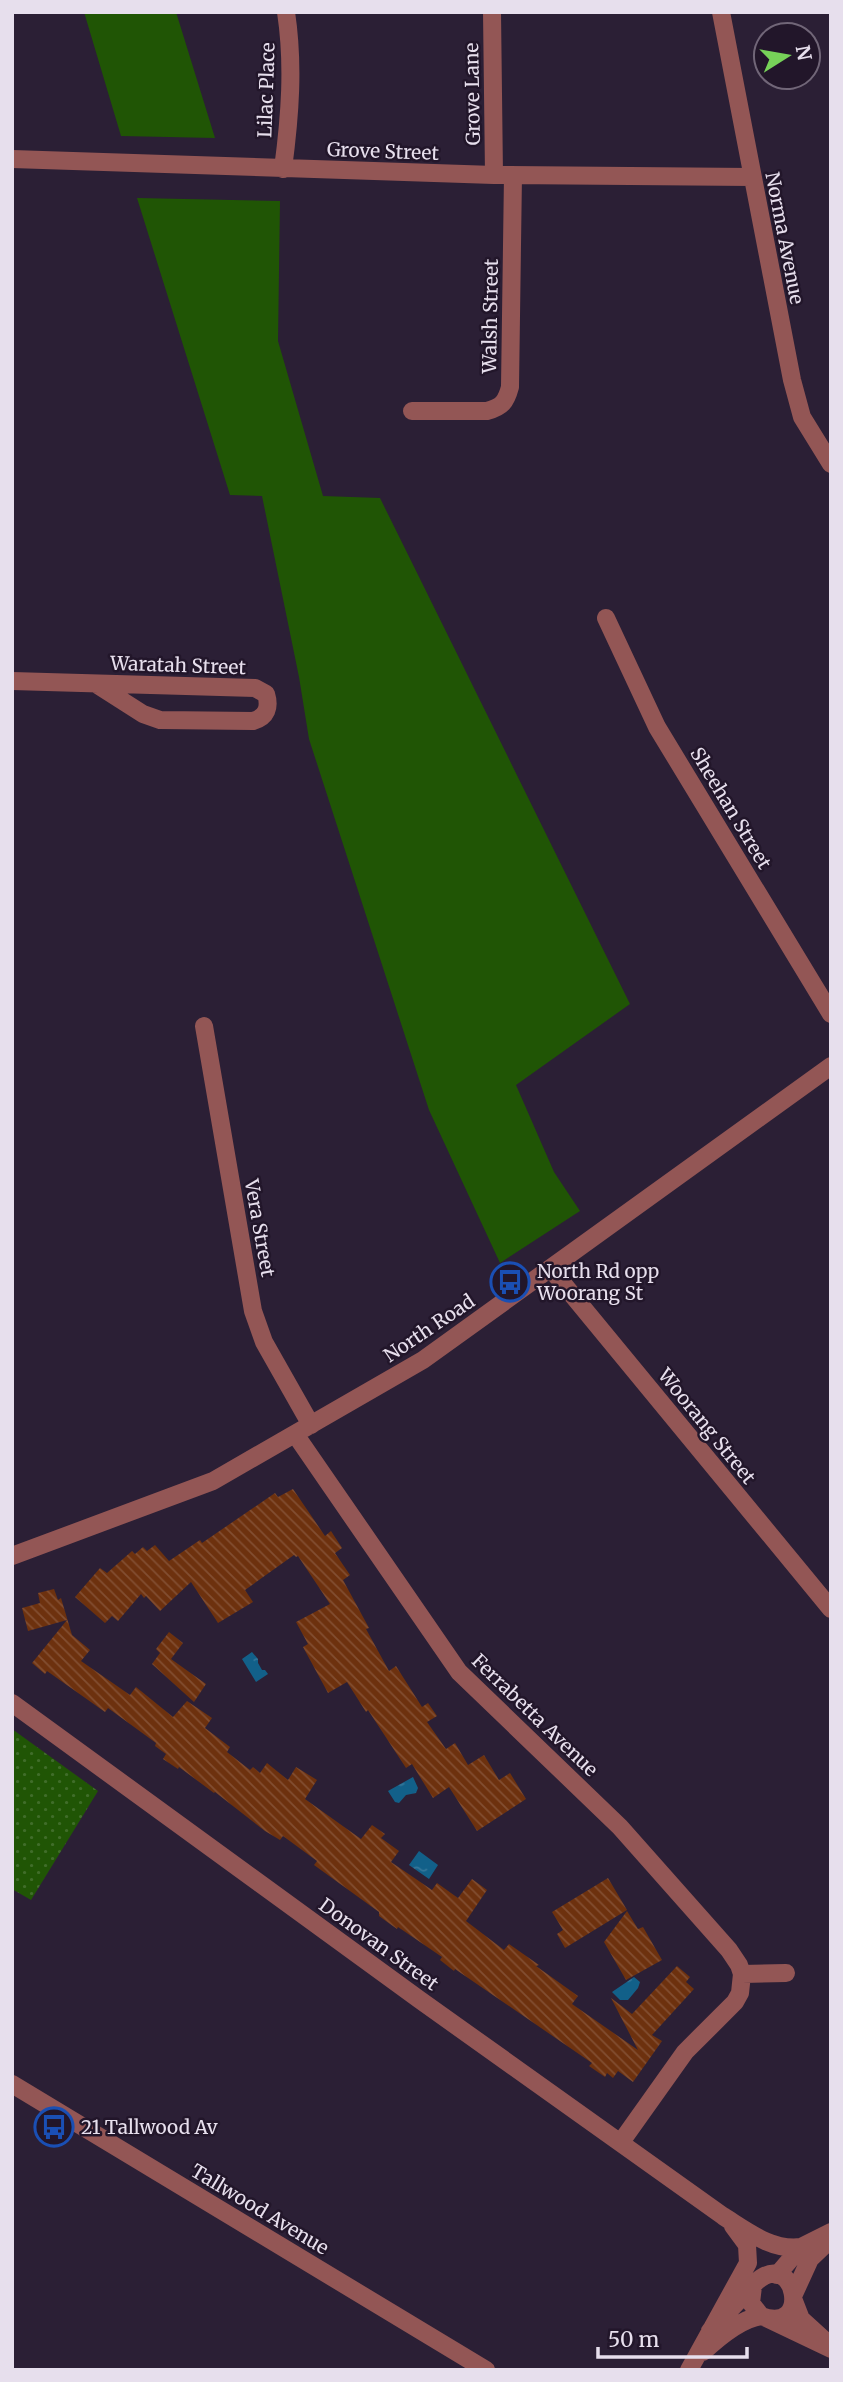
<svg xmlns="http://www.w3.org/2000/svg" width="843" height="2382" font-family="Merriweather,serif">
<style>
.grass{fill:#205505}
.park{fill:url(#park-dots)}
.water{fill:url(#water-ripples)}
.building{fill:url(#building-back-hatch)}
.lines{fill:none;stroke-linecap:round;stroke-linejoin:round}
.minor{stroke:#935655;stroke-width:18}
.labels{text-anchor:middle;stroke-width:5;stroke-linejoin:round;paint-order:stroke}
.street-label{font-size:19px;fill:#e7dfed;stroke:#22162a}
.poi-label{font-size:19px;fill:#e7dfed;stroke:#22162a;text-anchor:start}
</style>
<defs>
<pattern id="park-dots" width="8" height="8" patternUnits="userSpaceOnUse" patternTransform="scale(1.75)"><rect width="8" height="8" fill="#205505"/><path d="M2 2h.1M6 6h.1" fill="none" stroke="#406d2a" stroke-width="1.8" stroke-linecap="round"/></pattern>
<pattern id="water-ripples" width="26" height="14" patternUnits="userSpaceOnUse" patternTransform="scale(1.75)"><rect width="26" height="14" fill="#126089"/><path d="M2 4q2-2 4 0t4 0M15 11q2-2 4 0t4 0" fill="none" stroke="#34769a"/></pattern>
<pattern id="building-back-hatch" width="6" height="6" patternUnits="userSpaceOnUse" patternTransform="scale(1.75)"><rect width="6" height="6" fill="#6d310e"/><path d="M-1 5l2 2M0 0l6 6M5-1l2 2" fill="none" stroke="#824e31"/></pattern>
</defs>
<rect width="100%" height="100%" fill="#2b1f35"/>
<path class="grass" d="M84,12H176L215,138L121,136Z
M137,198L280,201L278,341L323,496L380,498L630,1004L516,1085L554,1172L580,1211L500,1263L429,1110L309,739L299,677L262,496L230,495Z"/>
<path class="park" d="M12,1729L98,1791L31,1900L12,1889Z"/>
<path class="water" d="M252,1652L258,1659V1663L262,1670H265L268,1674L256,1682L242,1659Z
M413,1777L418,1788L416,1793L406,1795L399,1803L395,1802L388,1791Z
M419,1851L438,1865L429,1879L409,1865Z
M634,1977L640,1982L638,1988L628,2000H620L612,1992Z"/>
<path class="building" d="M293,1489L325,1536L331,1531L342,1548L335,1553L350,1575L343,1580L369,1628L366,1629L389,1671L396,1666L422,1707L428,1703L437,1716L427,1722L446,1749L455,1743L468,1765L484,1755L499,1780L510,1773L526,1799L477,1831L449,1787L433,1798L412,1764L406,1768L368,1710L366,1712L347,1682L328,1693L303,1647L308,1644L296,1622L330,1604L298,1556L296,1557L294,1555L245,1590L253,1602L218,1623L191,1582L160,1611L146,1596L144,1598L141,1594L118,1621L112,1616L105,1623L75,1597L100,1568L107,1573L132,1551L135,1554L143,1547L147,1551L155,1545L169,1561L200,1540L202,1543L275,1493L278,1497Z
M54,1589L58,1600L61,1598L72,1635L90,1650L81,1661L130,1695L136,1687L173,1717L187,1701L212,1718L205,1728L230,1747L227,1752L250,1770L253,1767L260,1773L267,1763L288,1780L296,1767L317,1780L305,1799L361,1839L372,1825L385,1834L381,1838L399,1851L391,1862L432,1890L437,1883L458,1898L472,1879L487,1890L466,1921L504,1950L509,1944L539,1965L536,1966L578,1996L572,2004L638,2050L611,1998L632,2014L677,1966L690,1977L686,1982L694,1989L652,2035L662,2041L633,2082L618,2071L613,2078L607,2073L605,2077L589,2066L592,2063L455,1969L454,1971L440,1960L442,1957L398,1927L397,1929L379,1916V1912L314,1865L317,1861L283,1836L280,1840L265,1831L215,1792L214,1793L179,1767L178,1769L163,1759L166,1754L155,1746L156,1743L108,1708L105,1712L47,1671L45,1674L32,1663L67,1620L28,1631L22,1608L40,1603L38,1593Z
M169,1632L183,1643L171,1659L206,1684L194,1702L152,1664L160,1653L156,1649Z
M608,1878L627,1910L565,1948L557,1934L563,1930L552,1912Z
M627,1911L638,1929L643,1927L662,1960L626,1980L604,1942Z"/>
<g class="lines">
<path class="minor" d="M492,12L494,175
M721,12L792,380L802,417L831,464
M12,159L494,175L752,177
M283,169C290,116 294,65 286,12
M412,411H487C502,407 506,402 510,387L513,175
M606,618L657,727L831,1014
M12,681L255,688L266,694C270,707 267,717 253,721L160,720L143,714L96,684
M204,1026L253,1311L264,1342L311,1425
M551,1269L831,1609
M295,1434L459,1672L620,1827L729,1950L739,1965L742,1974
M12,1556L213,1481L423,1360L831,1066
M12,1703L420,2000L723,2216C747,2231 772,2251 801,2247
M12,2084L486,2370
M621,2142L685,2052L735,2002L740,1993L742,1974L786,1973
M777,2275L801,2247L831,2232
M794,2294L810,2259L831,2239
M794,2301L801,2319L823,2339
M766,2318L831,2349
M710,2331L756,2282C795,2247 813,2335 761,2316L751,2303L753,2286
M703,2352C718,2338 740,2319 761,2316
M689,2370L748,2263L747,2245L733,2226"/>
</g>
<defs>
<g id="bus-ring" transform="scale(2.0125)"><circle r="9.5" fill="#22162a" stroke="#1a4fb4" stroke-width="1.5"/><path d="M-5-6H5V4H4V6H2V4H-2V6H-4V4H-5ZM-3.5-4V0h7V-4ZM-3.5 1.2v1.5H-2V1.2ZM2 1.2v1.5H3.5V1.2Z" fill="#1a4fb4"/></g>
</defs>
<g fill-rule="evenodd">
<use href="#bus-ring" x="510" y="1282"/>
<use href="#bus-ring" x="54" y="2127"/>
</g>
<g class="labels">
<g class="street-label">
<text transform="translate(266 90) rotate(-88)" y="7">Lilac Place</text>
<text transform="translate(472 94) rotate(-91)" y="7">Grove Lane</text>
<text transform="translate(383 151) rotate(2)" y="7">Grove Street</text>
<text transform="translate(785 238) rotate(79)" y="7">Norma Avenue</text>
<text transform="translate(490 316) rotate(-89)" y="7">Walsh Street</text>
<text transform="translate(178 665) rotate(2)" y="7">Waratah Street</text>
<text transform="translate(731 808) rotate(59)" y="7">Sheehan Street</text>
<text transform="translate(260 1228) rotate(80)" y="7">Vera Street</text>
<text transform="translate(429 1328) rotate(-34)" y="7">North Road</text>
<text transform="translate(707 1426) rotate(51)" y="7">Woorang Street</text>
<text transform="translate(535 1715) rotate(44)" y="7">Ferrabetta Avenue</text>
<text transform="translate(379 1944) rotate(36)" y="7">Donovan Street</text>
<text transform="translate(260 2209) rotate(31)" y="7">Tallwood Avenue</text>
</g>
<g class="poi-label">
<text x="537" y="1278">North Rd opp<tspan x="537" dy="22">Woorang St</tspan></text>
<text x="81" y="2134">21 Tallwood Av</text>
</g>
</g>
<rect width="843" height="2382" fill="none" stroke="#e7dfed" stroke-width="28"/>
<g transform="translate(787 56) rotate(79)"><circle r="33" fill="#22162a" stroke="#716678" stroke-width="2"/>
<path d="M0-5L12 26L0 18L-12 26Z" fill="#77d259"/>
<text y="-10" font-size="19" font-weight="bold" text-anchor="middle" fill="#e7dfed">N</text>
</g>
<path d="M598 2347v10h149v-10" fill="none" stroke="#e7dfed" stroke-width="3.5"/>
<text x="608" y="2347" font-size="21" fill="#e7dfed" stroke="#22162a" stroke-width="5" paint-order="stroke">50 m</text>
</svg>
